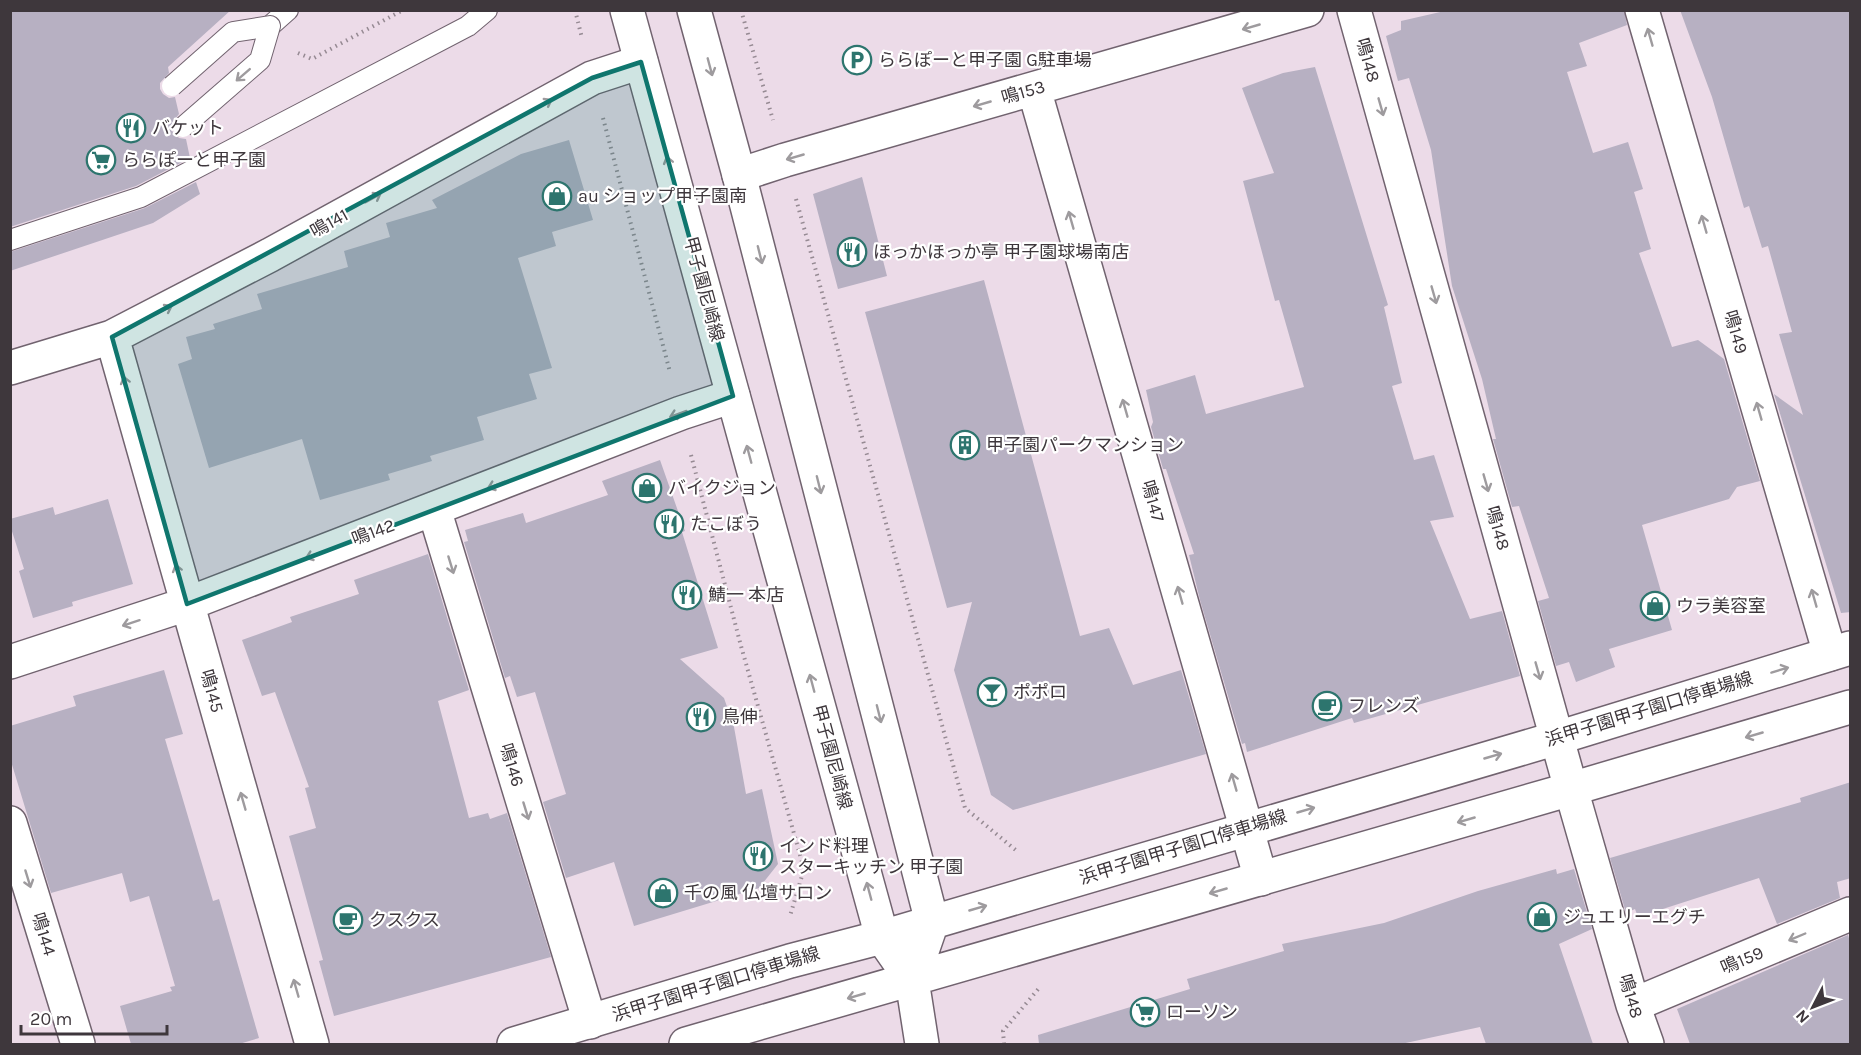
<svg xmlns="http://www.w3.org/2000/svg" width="1861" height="1055" font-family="Karla,'Noto Sans JP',sans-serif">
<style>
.building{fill:#b7b0c2}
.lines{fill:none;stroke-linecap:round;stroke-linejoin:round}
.lane-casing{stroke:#71636f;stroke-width:22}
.street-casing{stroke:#71636f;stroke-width:36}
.secondary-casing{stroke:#71636f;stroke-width:36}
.path{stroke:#968a93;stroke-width:4;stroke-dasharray:1.5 4.5;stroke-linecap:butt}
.lane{stroke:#fff;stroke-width:20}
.street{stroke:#fff;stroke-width:33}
.secondary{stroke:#fff;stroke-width:33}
.lane-bridge-casing{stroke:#71636f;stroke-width:22;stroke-linecap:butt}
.lane-bridge{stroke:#fff;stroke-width:20}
.oneway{stroke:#9e9b9e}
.marked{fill:#0f766e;fill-opacity:0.2;stroke:#0f766e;stroke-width:4.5;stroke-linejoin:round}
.labels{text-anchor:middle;stroke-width:4.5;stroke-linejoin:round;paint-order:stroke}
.poi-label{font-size:18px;fill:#3e373c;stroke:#fff;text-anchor:start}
.street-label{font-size:18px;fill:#3e373c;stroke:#fff}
</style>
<rect width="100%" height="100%" fill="#ecdbe8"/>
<path class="building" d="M10,10H231L168,67L169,73L160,83V89L163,94L169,98L175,97L179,114L172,123L171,130L179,138L186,139L190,158L136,186L10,227Z
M1449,10H1624L1627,25L1579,43L1587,66L1567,72L1593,153L1628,142L1643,189L1634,192L1651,249L1639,253L1672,347L1698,340L1724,359L1760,481L1737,487L1729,499L1642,525L1672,630L1609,649L1615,667L1576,682L1569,662L1556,666L1538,601L1549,598L1519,506L1512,507L1493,439H1496L1482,379L1452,286L1431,150L1409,78L1398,81L1386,36L1401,30V21Z
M1680,10H1851V612L1841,613L1774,394L1803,415L1779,334L1792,332L1768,246L1762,248L1749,206L1744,208L1712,97Z
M1315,67L1388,305L1384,307L1402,383L1392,386L1414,460L1434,455L1454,517L1430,521L1470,619L1502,611L1520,676L1354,723L1352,718L1247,752L1245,743L1242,744L1200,600L1189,555L1194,554L1166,469H1163L1151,427L1153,422L1146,390L1195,375L1206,414L1304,387L1279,300L1275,301L1243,181L1274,173L1242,88L1283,73Z
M569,140L593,220L552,232L556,246L518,258L552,368L529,374L537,399L477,417L484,440L430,456L432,461L388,474L390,480L320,500L302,439L209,468L178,364L192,359L186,337L215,329L213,324L262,309L257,294L348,267L344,251L390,237L386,223L437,208L432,200L521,154Z
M862,177L887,276L838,289L813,194Z
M196,182L200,194L153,223L10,271V252L145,208Z
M984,280L1080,636L1109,628L1133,685L1181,670L1206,754L1013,810L991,795L954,670L972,602L947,608L865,312Z
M660,460L685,531L682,532L718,648L680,659L724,698L734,727L746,794L762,789L778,864L759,888L634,926L614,862L566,878L543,802L566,794L535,692L517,697L510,676L505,678L464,542L468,541L465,530L523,513L526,523L608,495L602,481Z
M108,499L133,584L72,602L73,606L33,618L19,571L24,569L10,525V519L53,507L55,515Z
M428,554L469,690L438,701L469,818L488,813L490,819L507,813L551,957L334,1016L319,961L323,960L289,836L316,828L305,788L309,787L275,692L262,696L242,640L292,622L290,617L359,594L354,580Z
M164,670L183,734L165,739L213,901L219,899L259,1038L239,1044H131L120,1006L172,991L170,987L175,986L149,896L130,902L122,873L51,893L10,758V726L76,706L73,696Z
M1851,782V878L1837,882L1840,898L1777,924L1759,878L1638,917L1635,909L1626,913L1610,858L1801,802L1800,798Z
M1556,869L1557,874L1574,869L1592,929L1559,944L1593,1044H1486L1480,1027L1401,1044H1039L1038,1035L1190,989L1187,979L1284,951L1282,944L1384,923L1478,891Z
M1848,935L1851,945V1044H1690L1677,1009Z"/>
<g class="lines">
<g class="lane-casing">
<path id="lane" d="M270,26L288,10
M10,240L141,197L468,26L487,10"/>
</g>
<g class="street-casing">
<path id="street" d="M1354,10L1571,789L1633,1005L1647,1044
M1642,10L1830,654
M1034,89L1261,879
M739,175L785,160L1307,10
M112,337L312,1044
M10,368L112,337L270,255L592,78L641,62
M434,509L590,1022
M10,662L187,604L681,413L733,396
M10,823L78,1044
M1633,1005L1850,914"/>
</g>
<g class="secondary-casing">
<path id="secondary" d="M627,10L882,937L912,980L922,1044
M694,10L739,175L932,922L912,980
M514,1044L790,961L882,937L1557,738L1850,648
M686,1044L1571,789L1850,707"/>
</g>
<path class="path" d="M575,10L582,38
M741,10L773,120
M298,53L312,59L403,10
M603,118L670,372
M796,199L965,808L1018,852
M691,455L741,646L804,869L790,916
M1004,1044L1003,1031L1040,987"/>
<use href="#lane" class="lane"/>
<use href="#street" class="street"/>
<use href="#secondary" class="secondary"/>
<g class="lane-bridge-casing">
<path id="lane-bridge" d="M172,86L233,32L270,26L260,60L183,127"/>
</g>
<use href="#lane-bridge" class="lane-bridge"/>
</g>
<defs><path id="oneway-shaft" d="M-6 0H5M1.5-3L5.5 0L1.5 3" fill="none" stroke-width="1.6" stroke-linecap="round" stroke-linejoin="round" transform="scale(1.5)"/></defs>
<g class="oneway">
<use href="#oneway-shaft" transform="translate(1251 27) rotate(164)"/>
<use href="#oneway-shaft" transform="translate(1650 37) rotate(-106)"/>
<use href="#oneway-shaft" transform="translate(710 67) rotate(75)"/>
<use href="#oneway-shaft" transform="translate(243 75) rotate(139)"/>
<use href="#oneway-shaft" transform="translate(544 104) rotate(-29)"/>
<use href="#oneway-shaft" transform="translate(982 104) rotate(164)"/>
<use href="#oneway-shaft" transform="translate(1381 107) rotate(74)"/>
<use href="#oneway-shaft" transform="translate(795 157) rotate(164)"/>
<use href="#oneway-shaft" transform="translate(669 165) rotate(-105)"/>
<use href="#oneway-shaft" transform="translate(373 198) rotate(-29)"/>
<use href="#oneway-shaft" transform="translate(1071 220) rotate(-106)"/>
<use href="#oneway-shaft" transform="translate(1704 224) rotate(-106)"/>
<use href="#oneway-shaft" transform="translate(760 255) rotate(76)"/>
<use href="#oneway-shaft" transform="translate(1434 295) rotate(74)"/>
<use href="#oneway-shaft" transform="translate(164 310) rotate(-27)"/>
<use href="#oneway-shaft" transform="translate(126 385) rotate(-106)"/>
<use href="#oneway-shaft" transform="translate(1125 408) rotate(-106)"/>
<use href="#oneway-shaft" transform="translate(1759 411) rotate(-106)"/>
<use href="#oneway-shaft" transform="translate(678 414) rotate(160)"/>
<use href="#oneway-shaft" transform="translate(749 454) rotate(-105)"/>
<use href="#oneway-shaft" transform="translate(1486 483) rotate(74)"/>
<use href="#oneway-shaft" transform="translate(496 485) rotate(159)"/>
<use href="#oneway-shaft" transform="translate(819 485) rotate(76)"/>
<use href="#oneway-shaft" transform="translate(314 555) rotate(159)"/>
<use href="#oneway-shaft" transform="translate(451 565) rotate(73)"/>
<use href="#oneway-shaft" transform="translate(178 573) rotate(-106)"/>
<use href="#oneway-shaft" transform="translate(1180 595) rotate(-106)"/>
<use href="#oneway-shaft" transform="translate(1814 598) rotate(-106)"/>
<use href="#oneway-shaft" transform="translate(131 623) rotate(162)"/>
<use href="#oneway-shaft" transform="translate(1780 670) rotate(-17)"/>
<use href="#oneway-shaft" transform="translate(1538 671) rotate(74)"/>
<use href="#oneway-shaft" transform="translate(812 683) rotate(-105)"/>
<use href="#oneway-shaft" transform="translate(879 714) rotate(76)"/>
<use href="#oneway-shaft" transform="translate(1754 735) rotate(164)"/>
<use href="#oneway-shaft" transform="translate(1493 756) rotate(-16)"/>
<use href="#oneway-shaft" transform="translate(1234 782) rotate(-106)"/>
<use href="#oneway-shaft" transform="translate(243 801) rotate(-106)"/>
<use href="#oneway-shaft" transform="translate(1306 810) rotate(-16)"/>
<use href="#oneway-shaft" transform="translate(526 811) rotate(73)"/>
<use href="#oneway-shaft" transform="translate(1466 820) rotate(164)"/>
<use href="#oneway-shaft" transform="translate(28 879) rotate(73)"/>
<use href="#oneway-shaft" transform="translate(869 891) rotate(-105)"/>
<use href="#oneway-shaft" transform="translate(1218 891) rotate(164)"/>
<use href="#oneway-shaft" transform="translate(978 908) rotate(-16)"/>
<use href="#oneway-shaft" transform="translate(1797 937) rotate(157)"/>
<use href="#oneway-shaft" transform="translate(296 988) rotate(-106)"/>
<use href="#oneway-shaft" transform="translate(856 996) rotate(164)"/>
</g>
<path class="marked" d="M641,62L733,396L187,604L112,337L592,78Z"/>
<defs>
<g id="parking-ring" transform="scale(1.5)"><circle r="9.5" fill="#fff" stroke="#2d756e" stroke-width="1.5"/><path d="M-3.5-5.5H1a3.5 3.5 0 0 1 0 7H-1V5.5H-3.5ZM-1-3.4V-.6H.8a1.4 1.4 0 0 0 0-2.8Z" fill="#2d756e"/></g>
<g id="restaurant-ring" transform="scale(1.5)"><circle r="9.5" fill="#fff" stroke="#2d756e" stroke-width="1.5"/><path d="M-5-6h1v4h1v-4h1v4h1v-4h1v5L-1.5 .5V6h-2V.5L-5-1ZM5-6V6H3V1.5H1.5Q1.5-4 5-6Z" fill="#2d756e"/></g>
<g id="supermarket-ring" transform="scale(1.5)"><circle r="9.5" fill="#fff" stroke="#2d756e" stroke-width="1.5"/><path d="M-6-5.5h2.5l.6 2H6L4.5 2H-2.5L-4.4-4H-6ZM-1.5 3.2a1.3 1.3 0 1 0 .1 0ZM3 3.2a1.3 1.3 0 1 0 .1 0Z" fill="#2d756e"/></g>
<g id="shop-ring" transform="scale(1.5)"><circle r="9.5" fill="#fff" stroke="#2d756e" stroke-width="1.5"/><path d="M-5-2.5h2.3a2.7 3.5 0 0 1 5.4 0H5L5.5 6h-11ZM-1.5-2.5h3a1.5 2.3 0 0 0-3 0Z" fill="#2d756e"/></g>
<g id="building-ring" transform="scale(1.5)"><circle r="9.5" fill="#fff" stroke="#2d756e" stroke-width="1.5"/><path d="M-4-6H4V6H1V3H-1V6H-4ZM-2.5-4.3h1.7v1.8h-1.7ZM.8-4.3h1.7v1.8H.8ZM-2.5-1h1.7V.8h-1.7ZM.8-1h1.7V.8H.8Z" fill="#2d756e"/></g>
<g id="bar-ring" transform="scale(1.5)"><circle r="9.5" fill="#fff" stroke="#2d756e" stroke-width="1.5"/><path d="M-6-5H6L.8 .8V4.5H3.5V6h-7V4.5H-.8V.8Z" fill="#2d756e"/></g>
<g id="cafe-ring" transform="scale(1.5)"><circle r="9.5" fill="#fff" stroke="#2d756e" stroke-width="1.5"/><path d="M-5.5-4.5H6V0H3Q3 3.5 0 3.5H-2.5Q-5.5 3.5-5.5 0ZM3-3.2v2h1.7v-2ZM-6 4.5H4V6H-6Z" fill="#2d756e"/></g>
</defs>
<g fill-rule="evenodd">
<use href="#parking-ring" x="857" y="60"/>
<use href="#restaurant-ring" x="131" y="128"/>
<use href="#supermarket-ring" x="101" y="160"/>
<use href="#shop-ring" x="557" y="196"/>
<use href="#restaurant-ring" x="852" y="252"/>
<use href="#building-ring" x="965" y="445"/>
<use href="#shop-ring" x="647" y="488"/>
<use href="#restaurant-ring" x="669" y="524"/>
<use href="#restaurant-ring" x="687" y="595"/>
<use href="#shop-ring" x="1655" y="606"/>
<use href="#bar-ring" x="992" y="692"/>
<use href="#cafe-ring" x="1327" y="706"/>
<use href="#restaurant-ring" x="701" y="717"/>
<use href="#restaurant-ring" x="758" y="856"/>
<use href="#shop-ring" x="663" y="893"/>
<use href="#shop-ring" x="1542" y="917"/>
<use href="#cafe-ring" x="348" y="920"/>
<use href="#supermarket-ring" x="1145" y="1012"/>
</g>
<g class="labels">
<g class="poi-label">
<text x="878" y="66">ららぽーと甲子園 G駐車場</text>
<text x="152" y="134">バケット</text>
<text x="122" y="166">ららぽーと甲子園</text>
<text x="578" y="202">au ショップ甲子園南</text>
<text x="873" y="258">ほっかほっか亭 甲子園球場南店</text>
<text x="986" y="451">甲子園パークマンション</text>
<text x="668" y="494">バイクジョン</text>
<text x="690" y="530">たこぼう</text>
<text x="708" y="601">鯖一 本店</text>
<text x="1676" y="612">ウラ美容室</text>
<text x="1013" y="698">ポポロ</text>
<text x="1348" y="712">フレンズ</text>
<text x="722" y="723">鳥伸</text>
<text x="779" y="852">インド料理<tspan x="779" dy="21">スターキッチン 甲子園</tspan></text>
<text x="684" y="899">千の風 仏壇サロン</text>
<text x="1563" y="923">ジュエリーエグチ</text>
<text x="369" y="926">クスクス</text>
<text x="1166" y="1018">ローソン</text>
</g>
<g class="street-label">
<text transform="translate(1368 60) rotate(74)" y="6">鳴148</text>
<text transform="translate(1023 92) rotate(-16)" y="6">鳴153</text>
<text transform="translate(329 223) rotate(-29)" y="6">鳴141</text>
<text transform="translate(704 289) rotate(75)" y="6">甲子園尼崎線</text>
<text transform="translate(1736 332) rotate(74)" y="6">鳴149</text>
<text transform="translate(1153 501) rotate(74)" y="6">鳴147</text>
<text transform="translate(1498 528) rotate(74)" y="6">鳴148</text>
<text transform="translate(373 532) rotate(-21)" y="6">鳴142</text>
<text transform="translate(212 691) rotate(74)" y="6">鳴145</text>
<text transform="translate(1649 709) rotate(-17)" y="6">浜甲子園甲子園口停車場線</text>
<text transform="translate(832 757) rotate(75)" y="6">甲子園尼崎線</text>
<text transform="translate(512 765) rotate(73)" y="6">鳴146</text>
<text transform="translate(1183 847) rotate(-17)" y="6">浜甲子園甲子園口停車場線</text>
<text transform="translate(44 934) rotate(73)" y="6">鳴144</text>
<text transform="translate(1742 960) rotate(-23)" y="6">鳴159</text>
<text transform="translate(716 984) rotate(-17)" y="6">浜甲子園甲子園口停車場線</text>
<text transform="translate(1631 996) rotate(73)" y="6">鳴148</text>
</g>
</g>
<rect width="1861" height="1055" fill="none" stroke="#3e373c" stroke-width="24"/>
<g transform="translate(1813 1007) rotate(228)" stroke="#ffffff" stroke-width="4.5" paint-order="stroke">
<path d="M0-4.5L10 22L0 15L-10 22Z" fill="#3e373c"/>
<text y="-9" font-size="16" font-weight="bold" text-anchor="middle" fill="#3e373c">N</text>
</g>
<path d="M21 1025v9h146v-9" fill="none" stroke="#3e373c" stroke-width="3"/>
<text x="30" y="1025" font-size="18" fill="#3e373c" stroke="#ffffff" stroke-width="4.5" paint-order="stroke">20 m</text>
</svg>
